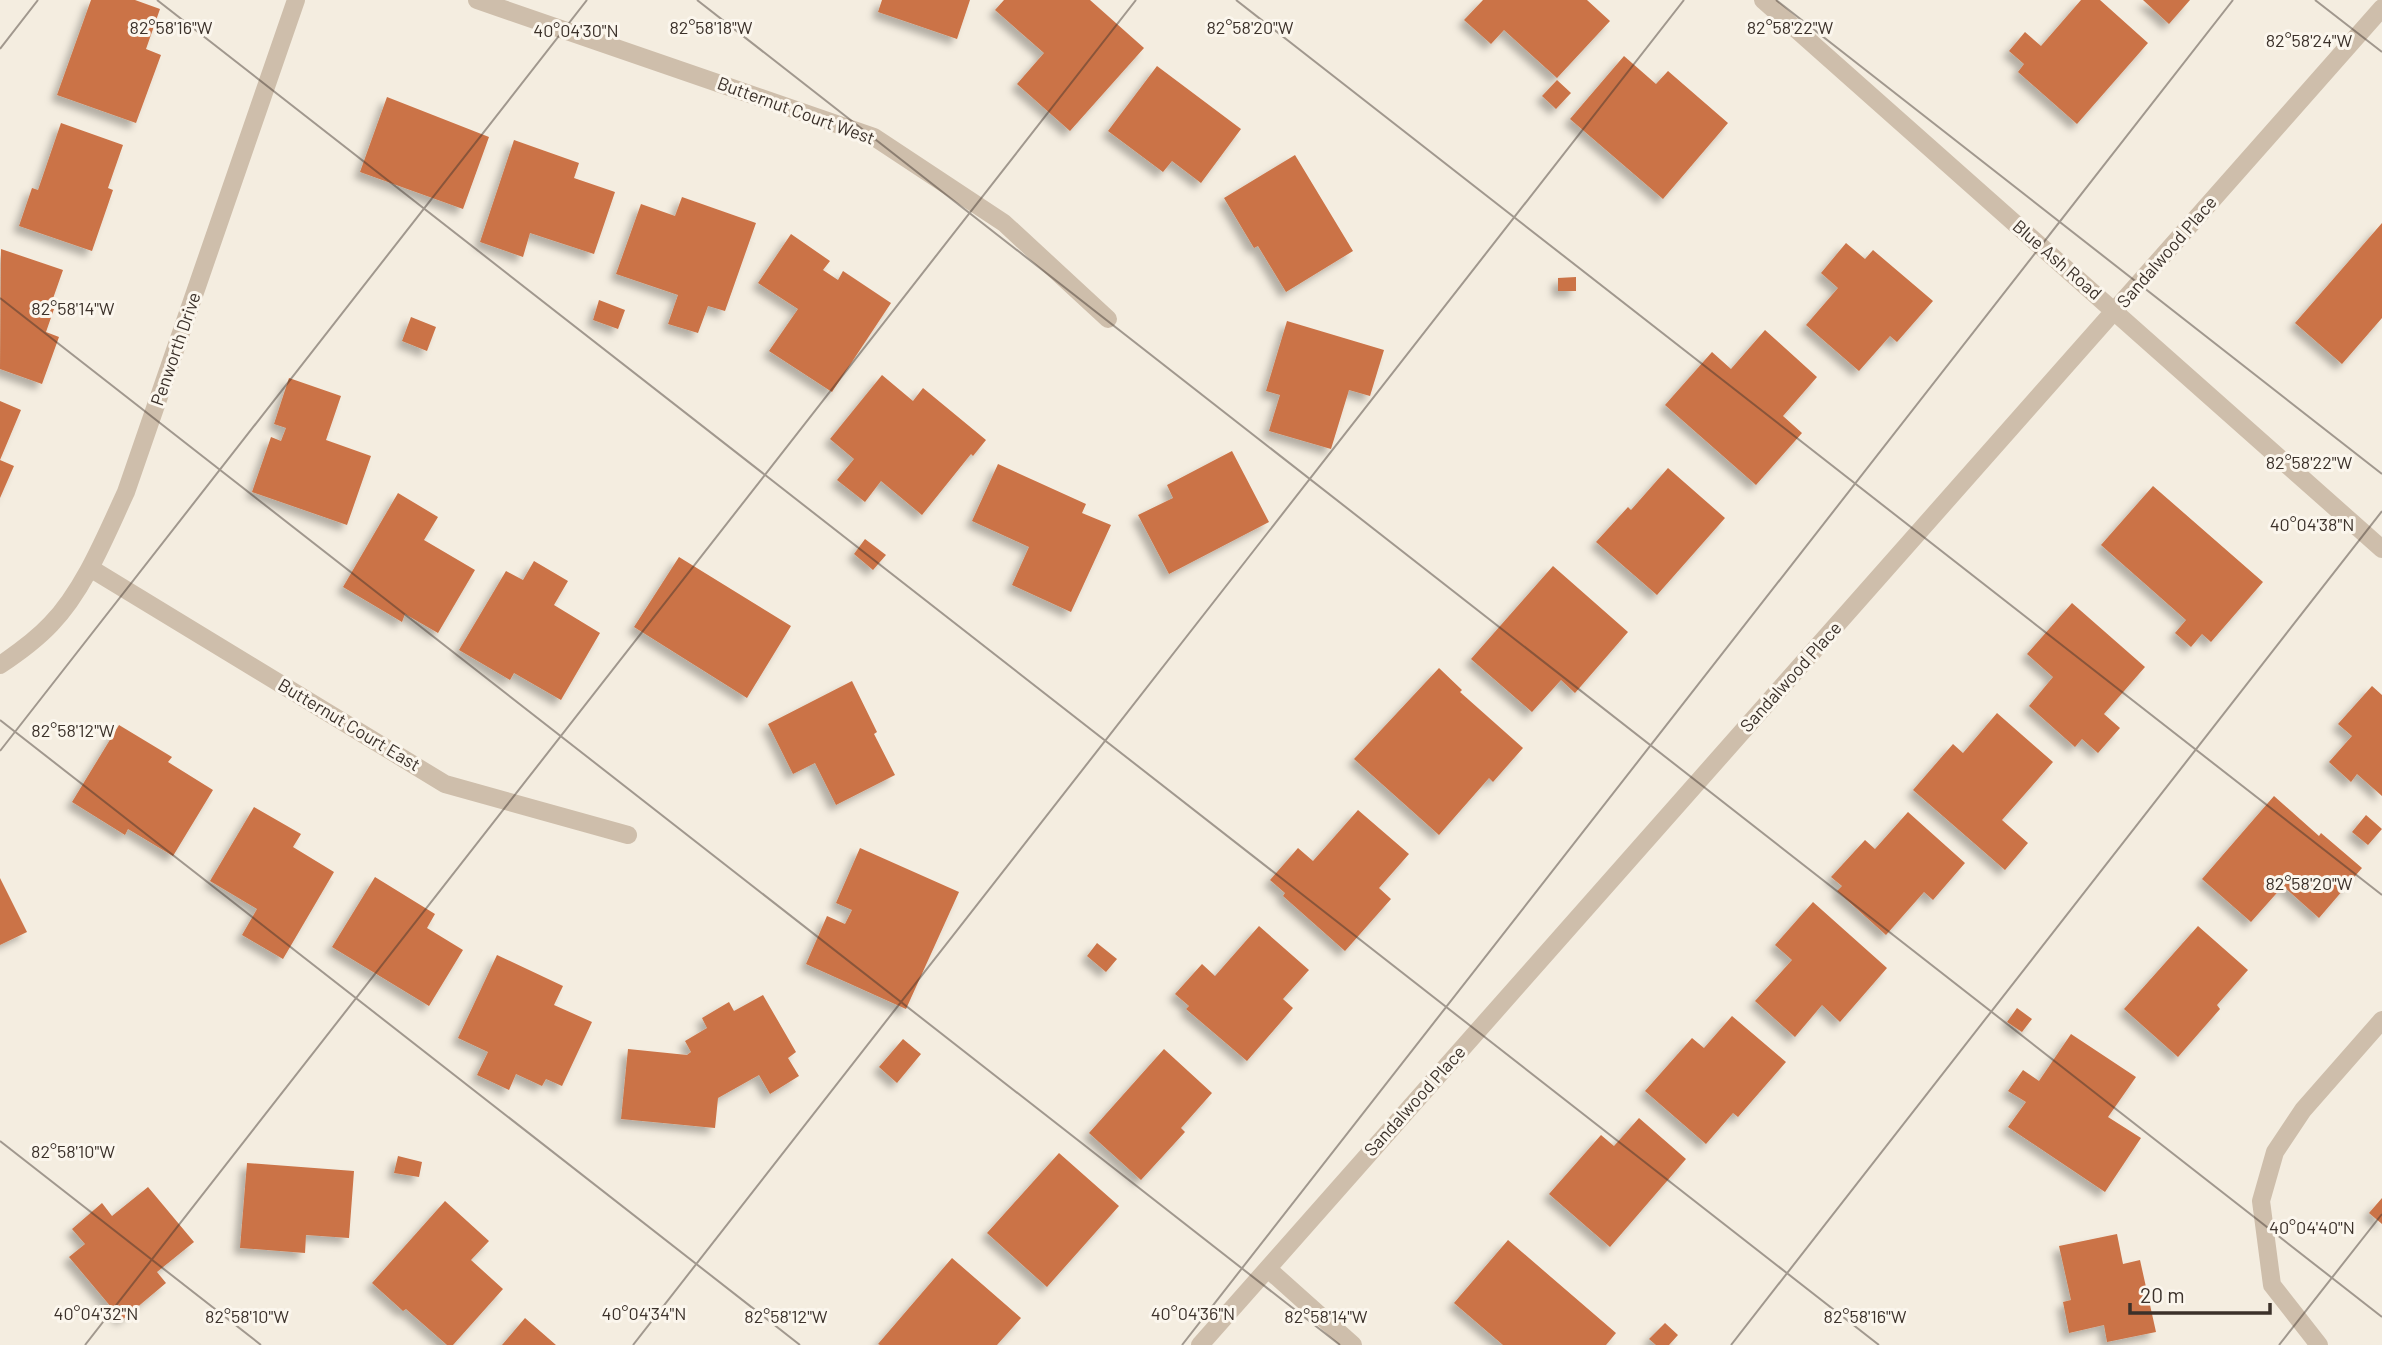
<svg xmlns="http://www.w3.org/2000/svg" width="2382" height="1345" font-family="Barlow,sans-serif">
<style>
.building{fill:#cb7347;filter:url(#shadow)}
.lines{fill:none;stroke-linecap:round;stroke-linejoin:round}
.minor{stroke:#cebeab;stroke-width:18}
.ticks{fill:none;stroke:#3b312a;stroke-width:2;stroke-opacity:0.45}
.labels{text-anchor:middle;stroke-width:6;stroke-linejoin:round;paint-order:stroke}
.street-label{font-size:18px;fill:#3b312a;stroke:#fbf6ed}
.ticks-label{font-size:18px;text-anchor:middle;fill:#3b312a;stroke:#fbf6ed;stroke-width:6;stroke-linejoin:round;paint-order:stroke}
</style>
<defs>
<filter id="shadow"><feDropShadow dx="-6" dy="6" stdDeviation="3.5" flood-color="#0004"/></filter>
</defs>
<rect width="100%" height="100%" fill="#f4ede0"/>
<path class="building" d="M91,0H135L160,9L146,49L161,55L136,123L57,95Z
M882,0H970L957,39L878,12Z
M1004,0H1090L1144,48L1070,131L1017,84L1044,53L995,10Z
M1483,0H1587L1610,21L1557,78L1504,30L1491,44L1464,20Z
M2081,0H2100L2148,43L2077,124L2018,72L2024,64L2009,51L2025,32L2041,46Z
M2143,0H2190L2169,24Z
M1624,56L1656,84L1668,71L1728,123L1663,199L1570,119Z
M1157,66L1241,129L1201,183L1172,161L1163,172L1108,131Z
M1557,80L1571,93L1556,109L1542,96Z
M387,97L489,137L463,209L360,172Z
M61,123L123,145L108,188L113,190L92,251L19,226L32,188L38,190Z
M514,140L579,163L574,178L615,192L594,254L530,233L523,257L480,242Z
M1295,155L1353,251L1286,292L1258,246L1254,248L1224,198Z
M682,197L756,223L725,311L708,306L698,333L668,324L678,295L616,274L641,204L675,216Z
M2382,223V318L2342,364L2295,323Z
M791,234L830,261L823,270L838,280L843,271L891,303L832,392L769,351L798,309L758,283Z
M1846,243L1865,259L1873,250L1933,301L1897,342L1890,336L1859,371L1806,325L1838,288L1821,273Z
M1,249L63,270L50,307L54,309L46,332L59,337L42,384L0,369Z
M1576,277V291H1558V278Z
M599,300L625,310L618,329L593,320Z
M411,317L436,327L427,351L402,341Z
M1287,321L1384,350L1370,396L1349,390L1331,449L1269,431L1280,395L1266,391Z
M1765,330L1817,377L1783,416L1802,433L1756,485L1665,405L1712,352L1731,369Z
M882,375L913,401L923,388L986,440L973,456L971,454L922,515L881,481L865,502L837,480L854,459L830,439Z
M289,378L341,396L326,440L371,456L347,525L252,492L271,437L281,441L286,428L274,424Z
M0,401L21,410L0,460L14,466L0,498Z
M1232,451L1269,522L1169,574L1138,515L1173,498L1167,485Z
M998,464L1086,504L1082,513L1111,525L1071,612L1012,585L1029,547L972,521Z
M1668,468L1725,518L1657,595L1596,542L1628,507L1631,510Z
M2153,486L2263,582L2211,642L2202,634L2191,647L2175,633L2186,620L2101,545Z
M398,493L438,517L424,540L475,570L438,633L405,614L402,622L343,587Z
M865,539L886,555L873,570L854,554Z
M679,557L791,626L747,698L634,627Z
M534,561L568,581L554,605L600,633L561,700L514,673L510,680L459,650L506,571L523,580Z
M1553,566L1628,632L1575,693L1561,680L1532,712L1471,659Z
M2072,603L2145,667L2104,714L2120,728L2098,753L2082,739L2075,747L2029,706L2053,677L2027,654Z
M1439,668L1462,690L1460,692L1523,748L1493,782L1489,778L1439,835L1354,759Z
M852,681L877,732L874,734L895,775L836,805L815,763L793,774L768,724Z
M2372,686L2382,695V796L2357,774L2351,782L2329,762L2352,736L2338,724Z
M1997,713L2053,762L2002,820L2028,843L2005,870L1913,790L1953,744L1963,753Z
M119,725L172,757L168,762L213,790L173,856L128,829L125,835L72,802Z
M2274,796L2319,836L2321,833L2362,868L2319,918L2283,886L2251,922L2202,879Z
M254,807L301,834L293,847L334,872L283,959L242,935L257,909L210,881Z
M1358,810L1409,854L1379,888L1391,899L1345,951L1283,896L1285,893L1270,880L1298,848L1313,861Z
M1908,812L1965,863L1933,900L1924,892L1886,935L1837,891L1842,886L1831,877L1865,840L1875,849Z
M2366,815L2382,829L2368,845L2352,832Z
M860,848L959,892L906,1009L806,964L827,916L845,924L852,910L836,903Z
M375,877L435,914L427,928L463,950L429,1006L332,947Z
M0,878L27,932L0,945Z
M1813,902L1887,968L1840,1022L1822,1005L1795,1037L1755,1001L1792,960L1775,945Z
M1259,926L1309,970L1283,999L1293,1008L1247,1061L1186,1009L1189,1006L1175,994L1202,964L1215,976Z
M2198,926L2248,970L2217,1005L2220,1009L2178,1057L2124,1009Z
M1097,943L1117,959L1106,972L1087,956Z
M497,955L563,986L554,1005L592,1022L562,1086L546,1079L542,1086L516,1074L509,1090L477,1075L488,1052L458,1038Z
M763,995L796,1052L788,1058L799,1076L770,1094L759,1075L718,1098L715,1128L621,1119L628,1049L687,1055L691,1052L685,1041L707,1028L702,1018L729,1002L734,1011Z
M2017,1008L2032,1019L2022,1032L2007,1022Z
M1732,1016L1786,1062L1738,1117L1733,1113L1706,1144L1645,1091L1692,1038L1704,1048Z
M2071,1034L2136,1077L2108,1117L2141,1138L2105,1192L2008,1127L2026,1102L2008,1091L2023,1070L2039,1081Z
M903,1039L921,1054L897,1083L879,1067Z
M1164,1049L1212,1093L1181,1128L1185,1132L1141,1180L1089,1133Z
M1639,1118L1686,1159L1610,1247L1549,1194L1601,1135L1614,1146Z
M1059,1153L1119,1206L1047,1287L987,1233Z
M398,1156L422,1162L419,1177L394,1173Z
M247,1163L354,1171L349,1238L306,1235L305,1253L240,1248Z
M148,1187L194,1242L157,1272L166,1283L122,1320L69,1257L85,1244L72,1229L102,1203L112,1216Z
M2382,1198V1224L2369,1213Z
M445,1201L489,1241L471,1260L503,1289L453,1345H447L406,1309L403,1311L372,1283Z
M2117,1234L2123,1264L2140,1260L2156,1332L2107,1342L2104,1325L2069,1333L2063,1302L2071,1300L2059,1246Z
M1508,1240L1616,1333L1606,1345H1503L1454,1303Z
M952,1258L1021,1318L997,1345H880L878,1344Z
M525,1318L556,1345H502Z
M1665,1323L1678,1335L1669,1345H1656L1649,1339Z"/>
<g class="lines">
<path class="minor" d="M477,0L874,137L1004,223L1108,319
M1763,0L2382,549
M90,568L445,784L628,835
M0,665C18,653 36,640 51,624C84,590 106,535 126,492L296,0
M1268,1269L1353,1345
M1200,1345L2382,8
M2319,1345L2272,1285L2261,1201L2275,1152L2303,1110L2382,1020"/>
</g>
<path class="ticks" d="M157,0L1879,1345M697,0L2382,1317M1236,0L2382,895M1776,0L2382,474M2315,0L2382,52M0,49L38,0M0,298L1340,1345M0,720L800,1345M0,751L587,0M0,1141L261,1345M85,1345L1136,0M633,1345L1684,0M1182,1345L2233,0M1731,1345L2382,511M2279,1345L2382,1214"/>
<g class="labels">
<g class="street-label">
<text transform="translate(796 111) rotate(20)" y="6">Butternut Court West</text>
<text transform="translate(2167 252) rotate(-49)" y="6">Sandalwood Place</text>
<text transform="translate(2057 260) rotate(41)" y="6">Blue Ash Road</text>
<text transform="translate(176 349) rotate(-71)" y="6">Penworth Drive</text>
<text transform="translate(1791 677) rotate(-48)" y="6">Sandalwood Place</text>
<text transform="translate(349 725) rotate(31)" y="6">Butternut Court East</text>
<text transform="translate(1415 1101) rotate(-48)" y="6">Sandalwood Place</text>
</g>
</g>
<g class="ticks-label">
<text x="171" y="34">82°58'16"W</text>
<text x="711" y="34">82°58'18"W</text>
<text x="1250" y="34">82°58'20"W</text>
<text x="1790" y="34">82°58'22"W</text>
<text x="576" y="37">40°04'30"N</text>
<text x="2309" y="47">82°58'24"W</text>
<text x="73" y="315">82°58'14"W</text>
<text x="2309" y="469">82°58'22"W</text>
<text x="2312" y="531">40°04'38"N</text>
<text x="73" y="737">82°58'12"W</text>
<text x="2309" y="890">82°58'20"W</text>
<text x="73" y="1158">82°58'10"W</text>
<text x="2312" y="1234">40°04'40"N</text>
<text x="96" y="1320">40°04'32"N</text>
<text x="644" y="1320">40°04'34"N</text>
<text x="1193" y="1320">40°04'36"N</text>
<text x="247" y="1323">82°58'10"W</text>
<text x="786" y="1323">82°58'12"W</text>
<text x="1326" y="1323">82°58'14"W</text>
<text x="1865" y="1323">82°58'16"W</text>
</g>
<path d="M2130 1303v10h140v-10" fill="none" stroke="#3b312a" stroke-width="3.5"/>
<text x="2140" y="1303" font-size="21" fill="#3b312a" stroke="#fbf6ed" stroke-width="5" paint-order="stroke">20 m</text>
</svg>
